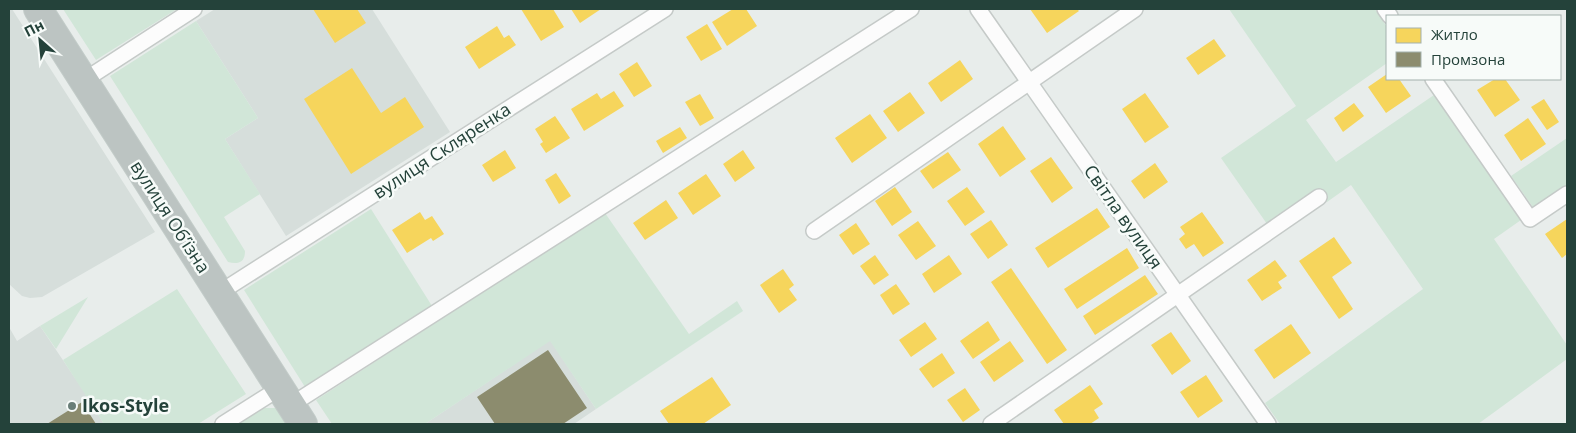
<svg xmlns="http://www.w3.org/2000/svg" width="1576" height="433" font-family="'Open Sans',sans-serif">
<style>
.built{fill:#d6dedb}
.green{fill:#d1e6d8}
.homes{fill:#f6d55c}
.industry{fill:#8c8c6e}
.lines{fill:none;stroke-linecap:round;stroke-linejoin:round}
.street-casing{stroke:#c5cac8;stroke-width:18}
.highway-casing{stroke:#c3ccc9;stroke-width:30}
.street{stroke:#fcfcfc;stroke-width:15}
.highway{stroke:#bcc4c2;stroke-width:28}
.poi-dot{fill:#697e78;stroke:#f7fbf9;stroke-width:2}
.labels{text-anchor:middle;stroke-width:5;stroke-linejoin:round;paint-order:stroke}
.street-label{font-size:18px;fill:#24423a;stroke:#f7fbf9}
.poi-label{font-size:18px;font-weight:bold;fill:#24423a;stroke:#f7fbf9;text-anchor:start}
</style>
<rect width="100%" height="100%" fill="#e8edeb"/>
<path class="built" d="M9,9H12L155,232L42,297L30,298L22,296L9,284Z
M215,9H372L450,132L286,236L225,139L258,118L196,21Z
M40,326L81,387L104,424H9V327L17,341Z
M550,340L596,409L574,424H425Z"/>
<path class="green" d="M63,9H177L96,60Z
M1229,9H1375L1387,27V63L1306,120L1336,162L1434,95L1521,220L1494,239L1567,345V359L1478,424H1280L1265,403L1423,289L1351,185L1327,202L1318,189L1267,224L1221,158L1296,106Z
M196,21L258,118L225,139L260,194L224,217L245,251C245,262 239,265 228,262L110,76Z
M1567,138V188L1535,210L1511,176Z
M371,209L432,306L305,387L244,290Z
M605,213L689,334L737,301L743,311L596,409L550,341L425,424H332L316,400Z
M177,289L246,394L198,424H104L63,360Z
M88,297L56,349L40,326Z
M257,408H278L289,424H232Z"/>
<path class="homes" d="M313,9H357L366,23L335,43Z
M521,9H553L564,27L541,41Z
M571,9H601L580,23Z
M733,9H746L757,26L727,46L712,22Z
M1030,9H1077L1079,11L1047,33Z
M707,24L722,49L701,61L686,37Z
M497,26L504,38L509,35L516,45L479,69L465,47Z
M1214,39L1226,56L1198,75L1186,58Z
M960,60L973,79L941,102L928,83Z
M637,62L652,86L634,97L619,74Z
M352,68L381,113L405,97L424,127L351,174L304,99Z
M1387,74V79H1399L1411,96L1386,113L1368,87Z
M1495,79H1505L1520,100L1495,117L1477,90Z
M614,91L624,106L584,131L571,109L597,93L601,99Z
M910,92L925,113L898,132L883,111Z
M1145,93L1169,127L1145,143L1122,109Z
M700,94L714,118L700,126L685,102Z
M1544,99L1559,122L1547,130L1531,107Z
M1354,103L1364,116L1343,132L1334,118Z
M870,114L887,138L852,163L835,138Z
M555,116L570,138L546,153L540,144L543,142L535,129Z
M1528,118L1546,144L1521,161L1504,135Z
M1003,126L1026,159L1000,177L978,144Z
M680,127L687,138L663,153L656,141Z
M505,150L516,168L493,182L482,165Z
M743,150L755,168L735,182L723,164Z
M948,152L961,170L933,189L920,171Z
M1051,157L1073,188L1052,203L1030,171Z
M1155,163L1168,182L1144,199L1131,181Z
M556,173L571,196L559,204L545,180Z
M706,174L721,196L693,215L678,193Z
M895,187L912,212L892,226L875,201Z
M967,187L985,212L965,226L947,201Z
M666,200L678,218L645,240L633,223Z
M1097,208L1110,227L1048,268L1035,248Z
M420,212L425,220L432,216L444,234L433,241L431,238L407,253L392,230Z
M1202,212L1224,243L1203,257L1194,244L1186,249L1179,239L1185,234L1180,227Z
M1567,219V254L1562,258L1545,234Z
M991,220L1008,245L988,259L970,234Z
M918,221L936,246L916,260L898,235Z
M856,223L870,244L853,255L839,235Z
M1334,237L1352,263L1332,277L1353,309L1339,319L1299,261Z
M1127,248L1139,268L1077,309L1064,289Z
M875,255L889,275L874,285L860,266Z
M949,255L962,274L934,293L922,274Z
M1275,260L1287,276L1278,282L1282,288L1262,301L1247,280Z
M1011,268L1067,350L1047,364L991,282Z
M783,269L794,285L789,289L797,300L779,313L760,285Z
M1145,275L1158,294L1095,335L1083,316Z
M896,284L910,304L893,315L880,295Z
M988,321L1000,340L973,359L960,341Z
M925,322L937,339L911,357L899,340Z
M1291,324L1311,353L1274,379L1254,350Z
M1171,332L1191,361L1172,375L1151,345Z
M1010,341L1024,361L994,382L980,362Z
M942,353L955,373L933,388L919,369Z
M1206,375L1223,401L1198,418L1180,392Z
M712,377L731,405L703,424H669L660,411Z
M1090,385L1103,404L1094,410L1099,418L1090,424H1064L1054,410Z
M965,388L980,410L963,422L947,400Z"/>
<path class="industry" d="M548,350L587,408L563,424H495L477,397Z
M82,402L96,424H47Z"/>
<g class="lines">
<g class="street-casing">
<path id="street" d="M978,9L1268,424
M1385,9L1390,16
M1433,79L1530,219L1567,194
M83,81L194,9
M814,231L1135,9
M219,293L665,9
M291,405L911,9
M223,424L280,388
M991,424L1319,197"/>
</g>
<g class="highway-casing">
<path id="highway" d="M38,9L303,424"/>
</g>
<use href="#street" class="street"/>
<use href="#highway" class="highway"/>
</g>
<circle class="poi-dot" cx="72" cy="406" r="5"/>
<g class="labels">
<g class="street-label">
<text transform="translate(442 151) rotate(-33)" y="6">вулиця Скляренка</text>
<text transform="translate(170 217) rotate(57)" y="6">вулиця Об’їзна</text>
<text transform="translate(1123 217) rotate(55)" y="6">Світла вулиця</text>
</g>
<g class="poi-label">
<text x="82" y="412">Ikos-Style</text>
</g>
</g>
<rect width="1576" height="433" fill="none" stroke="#24423a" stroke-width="20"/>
<rect x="1386" y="15" width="175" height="65" fill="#f7fbf9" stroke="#a3b1ad"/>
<rect x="1396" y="28" width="25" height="15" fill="#f6d55c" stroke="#a3b1ad"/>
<text x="1431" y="40" font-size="15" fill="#24423a">Житло</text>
<rect x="1396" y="52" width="25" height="15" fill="#8c8c6e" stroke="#a3b1ad"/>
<text x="1431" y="65" font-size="15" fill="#24423a">Промзона</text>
<g transform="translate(40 40) rotate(333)" stroke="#f7fbf9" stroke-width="4" paint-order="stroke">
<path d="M0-4L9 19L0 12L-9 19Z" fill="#24423a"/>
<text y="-8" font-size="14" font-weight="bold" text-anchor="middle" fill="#24423a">Пн</text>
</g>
</svg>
